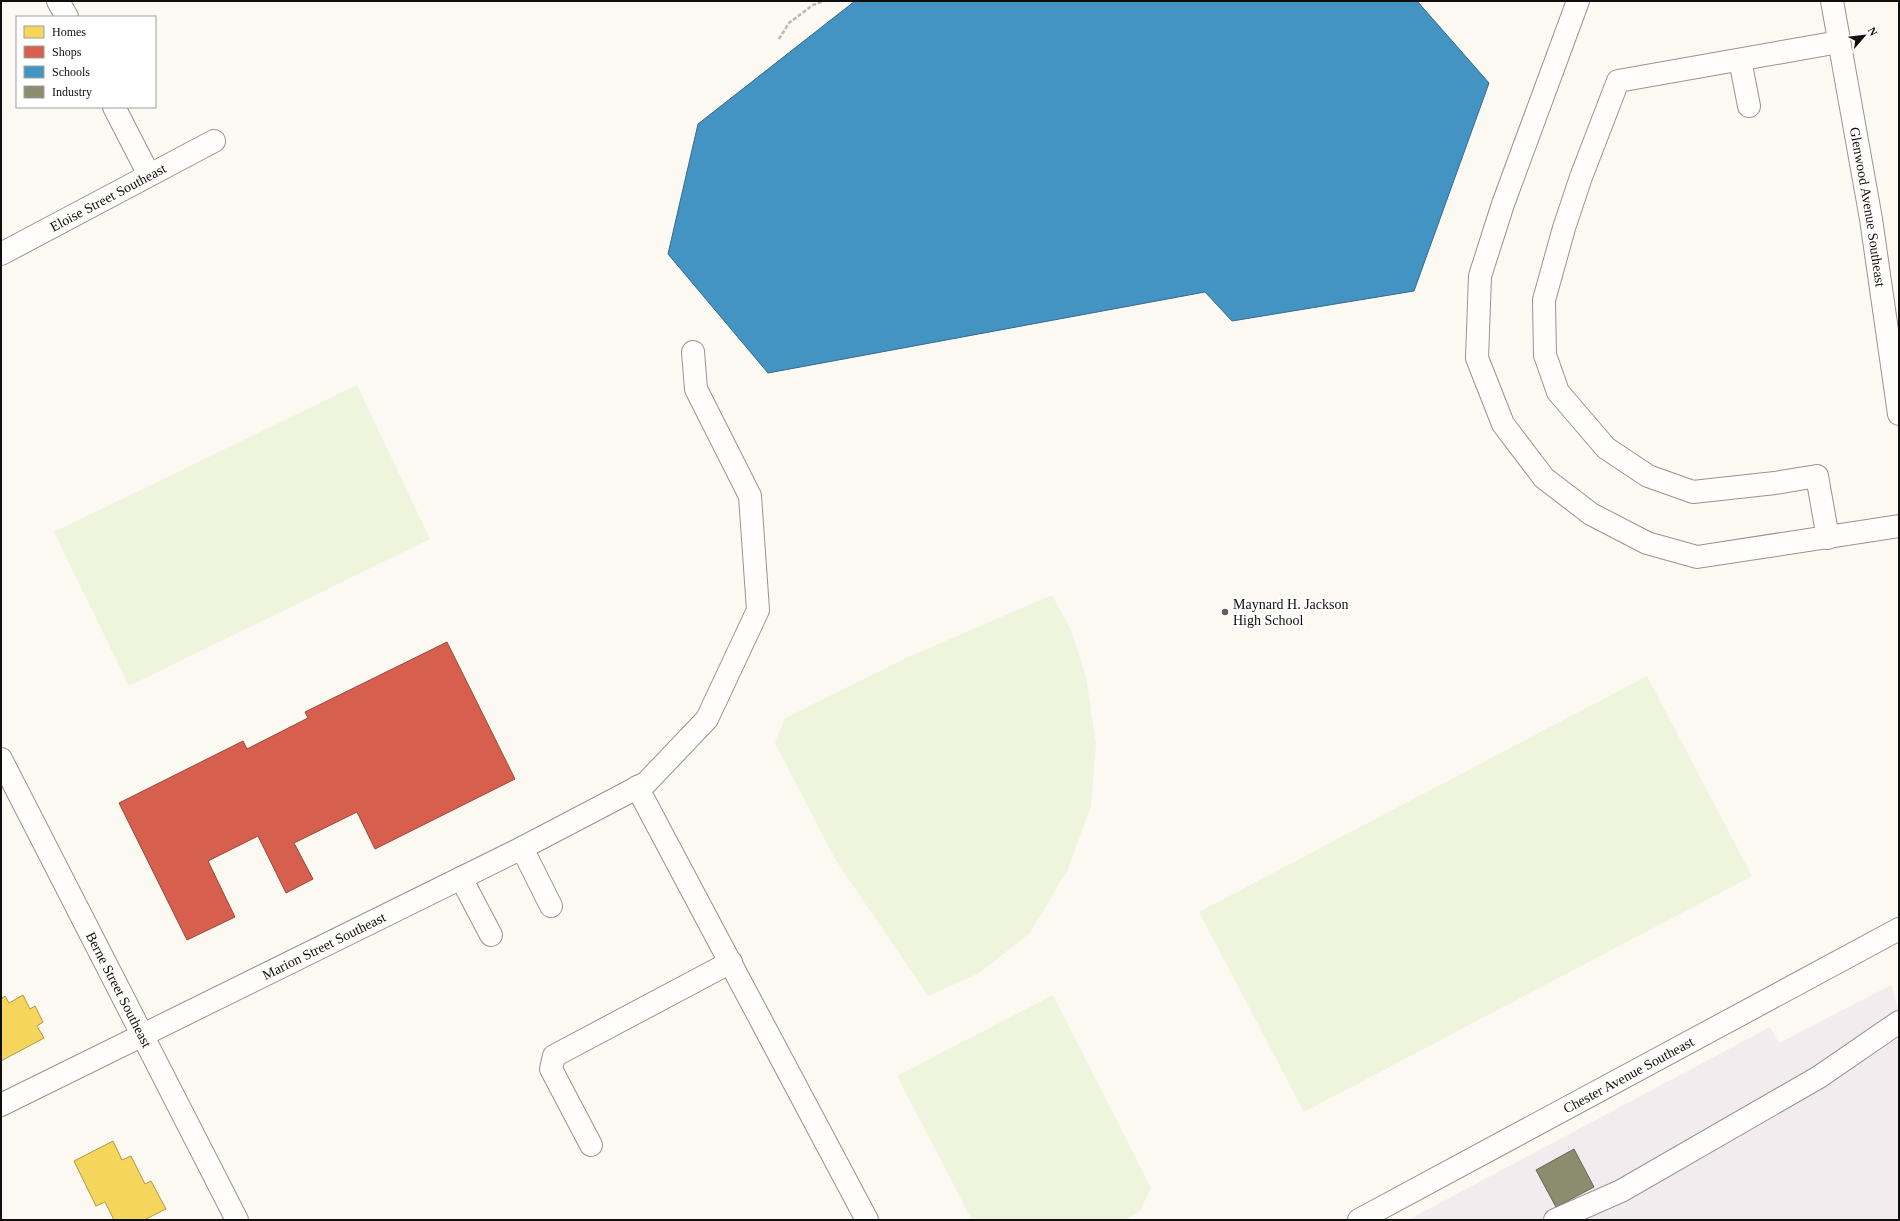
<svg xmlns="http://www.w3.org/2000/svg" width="1900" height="1221" font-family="Georgia,serif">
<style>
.industrial{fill:#f3ecef}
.pitch{fill:#eff4dd}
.homes{fill:#f6d55c;stroke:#b09945}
.shops{fill:#d6604d;stroke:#9a473a}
.schools{fill:#4393c3;stroke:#336b8d}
.industry{fill:#8c8c6e;stroke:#666651}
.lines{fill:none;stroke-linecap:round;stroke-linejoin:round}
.minor-casing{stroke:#959491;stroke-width:24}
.path{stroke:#b8b8b6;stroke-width:2.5;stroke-dasharray:4 2;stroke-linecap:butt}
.minor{stroke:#fffefd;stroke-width:22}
.poi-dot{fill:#61605e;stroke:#fff;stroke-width:1.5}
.labels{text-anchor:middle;stroke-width:4;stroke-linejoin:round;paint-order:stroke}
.street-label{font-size:14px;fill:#0e0e0e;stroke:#fff}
.poi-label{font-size:14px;fill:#0e0e0e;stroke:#fff;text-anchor:start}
</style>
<rect width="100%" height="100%" fill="#fcf9f2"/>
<path class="industrial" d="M1891,985L1899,1011V1220H1408L1770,1027L1779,1043Z"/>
<path class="pitch" d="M357,385L430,539L129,686L54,532Z
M1052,595L1071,630L1086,677L1096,744L1091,806L1068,869L1030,933L979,973L928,996L835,859L775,743L785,718L906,658Z
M1647,676L1752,876L1304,1112L1199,912Z
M1053,995L1151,1188L1140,1211L1124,1220H972L897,1076Z"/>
<path class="homes" d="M23,995L30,1009L35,1006L43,1022L37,1026L44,1038L1,1061V999L5,996L9,1003Z
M113,1141L122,1160L131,1156L145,1184L151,1181L166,1209L144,1220H114L105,1202L96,1206L74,1161Z"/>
<path class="shops" d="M447,642L515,779L375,849L357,812L294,843L313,879L286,893L258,836L208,861L235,917L187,940L119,803L243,741L247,749L308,718L305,712Z"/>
<path class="schools" d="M855,1H1417L1489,83L1414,291L1232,321L1205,292L768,373L668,254L698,124Z"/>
<path class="industry" d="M1574,1149L1594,1187L1556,1207L1536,1170Z"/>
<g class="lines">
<g class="minor-casing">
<g id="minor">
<path d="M58,1L67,17"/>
<path d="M1578,1L1503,204L1480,276L1477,358L1503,424L1544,478L1591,514L1647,543L1697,557L1899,526"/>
<path id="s1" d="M1832,1L1871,219L1899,414"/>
<path d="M1740,60L1749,106"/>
<path d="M114,107L149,175"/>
<path id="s2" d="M1,254L214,141"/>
<path d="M1828,538L1817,476L1775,483L1693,492L1648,476L1606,448L1558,392L1545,355L1544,300L1564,228L1581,177L1618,81L1839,42"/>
<path id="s3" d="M1,759L237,1220"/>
<path d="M637,787L867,1220"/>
<path d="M522,848L551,906"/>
<path d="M461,878L491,935"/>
<path id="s4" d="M1,1105L522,848L646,783L707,719L758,610L750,496L696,389L693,352"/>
<path d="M591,1145L551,1069L554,1056L731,962"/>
<path id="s5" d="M1359,1220L1899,929"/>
<path d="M1555,1220L1621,1191L1819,1077L1899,1022"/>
</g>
</g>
<path class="path" d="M779,39L789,23L813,5L824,1"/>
<use href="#minor" class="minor"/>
</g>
<circle class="poi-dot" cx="1225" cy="612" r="4"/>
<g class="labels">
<g class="street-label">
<text dy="5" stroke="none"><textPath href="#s2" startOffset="121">Eloise Street Southeast</textPath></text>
<text dy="5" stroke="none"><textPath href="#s1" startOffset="209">Glenwood Avenue Southeast</textPath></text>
<text dy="5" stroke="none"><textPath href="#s4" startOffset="360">Marion Street Southeast</textPath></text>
<text dy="5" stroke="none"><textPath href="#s3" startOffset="259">Berne Street Southeast</textPath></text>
<text dy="5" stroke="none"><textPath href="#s5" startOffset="306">Chester Avenue Southeast</textPath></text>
</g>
<g class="poi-label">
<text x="1233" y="609">Maynard H. Jackson<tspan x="1233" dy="16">High School</tspan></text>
</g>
</g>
<rect width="1900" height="1221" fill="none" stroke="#0e0e0e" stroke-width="4"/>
<rect x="16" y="16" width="140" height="92" fill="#ffffff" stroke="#9f9f9f"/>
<rect x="24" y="26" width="20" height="12" fill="#f6d55c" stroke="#9f9f9f"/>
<text x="52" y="36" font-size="12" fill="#0e0e0e">Homes</text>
<rect x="24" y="46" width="20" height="12" fill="#d6604d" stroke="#9f9f9f"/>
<text x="52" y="56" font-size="12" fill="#0e0e0e">Shops</text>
<rect x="24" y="66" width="20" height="12" fill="#4393c3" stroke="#9f9f9f"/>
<text x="52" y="76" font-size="12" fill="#0e0e0e">Schools</text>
<rect x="24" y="86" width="20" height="12" fill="#8c8c6e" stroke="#9f9f9f"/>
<text x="52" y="96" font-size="12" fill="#0e0e0e">Industry</text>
<g transform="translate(1864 36) rotate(62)" stroke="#ffffff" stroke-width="3" paint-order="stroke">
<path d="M0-3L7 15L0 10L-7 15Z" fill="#0e0e0e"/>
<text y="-6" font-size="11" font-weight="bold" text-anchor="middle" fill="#0e0e0e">N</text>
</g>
</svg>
